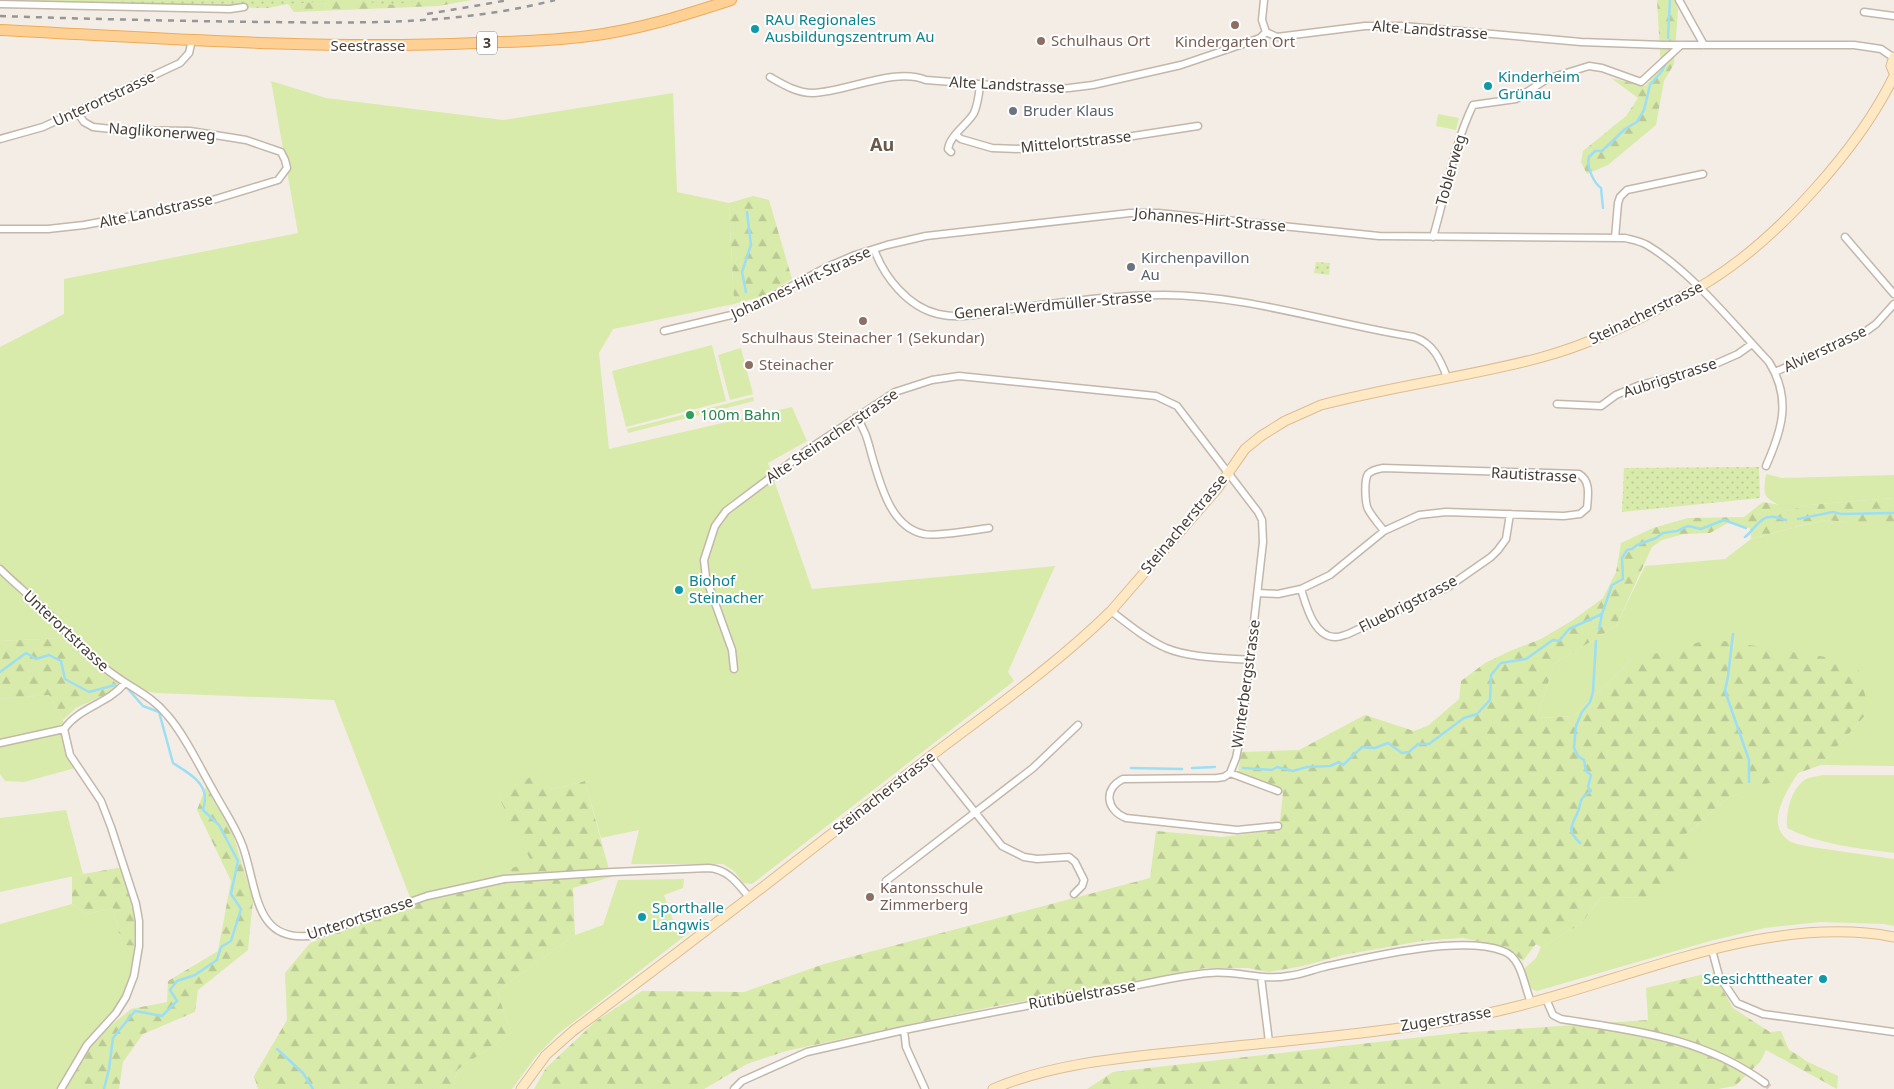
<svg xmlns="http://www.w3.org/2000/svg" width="1894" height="1089" font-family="'Noto Sans',sans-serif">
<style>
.grass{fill:#d8ebab}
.forest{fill:url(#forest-firs)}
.park{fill:url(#park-dots)}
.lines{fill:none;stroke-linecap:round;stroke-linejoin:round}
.stream{stroke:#9ddef5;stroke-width:2.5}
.street-tunnel{stroke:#d1cac2;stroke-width:6;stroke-dasharray:6 3;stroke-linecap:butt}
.street-casing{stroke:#c3b7aa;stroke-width:9}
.secondary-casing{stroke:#dabd94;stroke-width:11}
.primary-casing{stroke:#ecab5b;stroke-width:12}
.street{stroke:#fff;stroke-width:6}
.secondary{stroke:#ffe8c4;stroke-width:9}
.primary{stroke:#ffd093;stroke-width:10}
.rail{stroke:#969696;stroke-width:2.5;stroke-dasharray:6 6;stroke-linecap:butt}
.education-dot{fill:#8d6e63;stroke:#fff;stroke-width:2}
.culture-dot{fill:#0f9aa8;stroke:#fff;stroke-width:2}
.worship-dot{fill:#6b7280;stroke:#fff;stroke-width:2}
.leisure-dot{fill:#2e9e5b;stroke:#fff;stroke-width:2}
.labels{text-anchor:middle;stroke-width:4;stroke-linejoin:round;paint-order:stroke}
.shield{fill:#fff;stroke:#7e7771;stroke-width:1}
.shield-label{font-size:14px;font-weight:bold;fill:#473d34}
.culture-label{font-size:15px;fill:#0d838f;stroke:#fff;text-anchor:start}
.street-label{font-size:15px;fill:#473d34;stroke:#fff}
.education-label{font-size:15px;fill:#785e54;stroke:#fff;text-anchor:start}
.worship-label{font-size:15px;fill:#5b616d;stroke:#fff;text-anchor:start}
.leisure-label{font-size:15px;fill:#27864d;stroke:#fff;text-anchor:start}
.quarter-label{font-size:18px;font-weight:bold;fill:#6a594b;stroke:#fff}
</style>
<defs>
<pattern id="forest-firs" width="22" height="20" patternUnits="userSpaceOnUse" patternTransform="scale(1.25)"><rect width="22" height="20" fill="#d8ebab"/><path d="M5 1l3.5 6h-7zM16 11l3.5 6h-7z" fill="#bbca94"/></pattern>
<pattern id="park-dots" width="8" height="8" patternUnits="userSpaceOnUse" patternTransform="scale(1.25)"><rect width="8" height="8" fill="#d8ebab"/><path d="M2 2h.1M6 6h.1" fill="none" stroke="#bbca94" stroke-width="1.8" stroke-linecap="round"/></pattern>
</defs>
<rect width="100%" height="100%" fill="#f4ede5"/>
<path class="grass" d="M271,81L326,98L503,120L673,93L677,192L729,203L734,304L613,329L599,353L609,449L792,407L807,441L768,463L812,589L1055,566L1008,672L1014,681L752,884L743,883L734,871L723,864H631L639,830L601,838L585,781L550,790L499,798L532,861L413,905L334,700L156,693L118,685L63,638L0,641V347L64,314V279L298,233Z
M1438,114L1459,118L1456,130L1436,126Z
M712,345L726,401L626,427L612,371Z
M741,348L753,394L730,400L718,355Z
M753,397L754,401L628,433L627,429Z
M1766,474L1782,478L1894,475V498L1808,505L1787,511C1768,496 1761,503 1766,474Z
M1827,520L1851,523L1894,522V766L1821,765L1869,711L1631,660L1574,716L1537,718L1554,664L1616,626L1645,566L1725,559L1751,539L1803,525Z
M49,695L63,720L66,741L79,767L24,782L5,781L0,774V699Z
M1799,772C1790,785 1773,812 1779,828C1781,834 1786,839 1791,842C1801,846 1814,847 1825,849C1848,852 1871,856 1894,859V926L1884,924L1820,922L1765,928L1710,941L1537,991L1529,988L1524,969L1536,958L1541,947L1581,924L1601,897L1644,898L1683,837L1729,797Z
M1822,775H1894V853C1858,848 1820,845 1787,828C1786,813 1790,792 1803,781C1807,777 1816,777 1822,775Z
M66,810L83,874L0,892V818Z
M684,879L683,888L664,895L676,928L708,918L558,1034L537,1055L512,1089H453L457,1070L511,1033L497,991L575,935L603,925L618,880Z
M72,904L87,914L113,908L122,945L139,946L126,997L63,1084L67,1089H0V924Z"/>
<path class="forest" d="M285,0H472L439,6L294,12Z
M1658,0H1675L1678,10L1674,64L1664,81L1656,125L1608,165L1587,174L1581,162L1583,151L1626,116L1638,98L1611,78L1645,86L1661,68L1657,1Z
M753,196L769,200L792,279L764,296L734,304L729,203Z
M1894,498V523H1851L1827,520L1802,525L1751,539L1750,528L1728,523L1710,533L1684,534L1662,540L1652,547L1616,626L1554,664L1537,718L1574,716L1631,660L1711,639L1857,662L1869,711L1821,765L1729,797L1684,836L1690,859L1677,879L1644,898L1601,897L1581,924L1541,947L1536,944L1523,961L1506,947L1462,938L1422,941L1343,955L1303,966L1269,972L1248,968H1205L991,1007L786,1051L747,1064L704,1089H534L546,1068L596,1021L642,991L744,992L824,964L1150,878L1156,831L1222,837L1279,830L1283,793L1238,774L1241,752L1299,750L1365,715L1414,731L1429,725L1459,699L1461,681L1485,663L1510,651L1541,639L1573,620L1603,598L1616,572L1621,543L1653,528L1688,518L1744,517L1763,502L1780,505L1787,511L1808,505Z
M63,638L118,685L115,690L76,708L63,720L49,695L0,699V641Z
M533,775L550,790L585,781L611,877L573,888L575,935L497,991L511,1033L457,1070L453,1089H258L254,1076L287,1020L285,973L310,943L531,861L499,798Z
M207,784L231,828L253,900L248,950L198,990L195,1012L143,1034L123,1062L119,1089H67L63,1084L87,1045L131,1009L167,1002L168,981L218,951L231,881L197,810Z
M123,867L136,904L139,946L122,945L113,908L87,914L72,904V876Z
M1713,972L1733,1008L1770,1032L1781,1031L1789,1050L1798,1055L1806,1061L1838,1076L1837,1089L1766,1050L1760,1062L1735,1086L1718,1089H1087L1113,1072L1457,1033L1648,1020L1646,988Z"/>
<path class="park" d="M32,0H421L395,5L347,0L288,4L268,8L32,3Z
M1316,262L1330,263L1329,275L1314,273Z
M1759,467L1760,498L1622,512L1624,468Z"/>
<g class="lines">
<path class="stream" d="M1668,38L1670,0
M1603,208L1601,188C1594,183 1586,167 1589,157C1590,156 1594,152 1595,151H1602L1625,129L1637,122L1644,110L1650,85L1662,71L1666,63
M746,292L742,272L751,245L747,212
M1798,519L1833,512L1841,514L1894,513
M1745,537C1753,531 1760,517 1770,517C1775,516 1781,519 1786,520
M1599,629L1602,614L1612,585L1623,579L1622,558L1627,550L1632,549L1637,545L1656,538L1663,533L1677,531L1688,526L1701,529L1724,520L1746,528
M1733,634L1728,676L1725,691L1749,760V782
M0,672L26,653L36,659L49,655L61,661L65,679L89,692L115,685
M1131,768L1182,769
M1192,768L1215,767
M1243,768L1272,770L1277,767L1293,771L1307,767L1330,766L1339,762L1343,765L1362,747L1375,748L1388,743L1402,753L1409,752L1418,744H1429L1464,718L1477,714L1490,700L1491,675L1501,663L1526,659L1553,640L1559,641L1569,629L1602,614
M1580,843C1568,831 1570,828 1577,814C1583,802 1576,801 1591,791L1588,787L1591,775L1586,771L1584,760L1578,756L1574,748L1576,726L1582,712L1590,702L1593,692L1596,641
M277,1049L303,1073L313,1089
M104,1089L109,1069L113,1038L135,1011L162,1016L177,1001L170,990L177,981L195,975L217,960L221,947L231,941L241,909L231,894L238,861L219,825L203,810C204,806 205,801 205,798C205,781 185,771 173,763L159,712L143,706L128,689"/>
<path class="street-tunnel" d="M1765,1083L1771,1089"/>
<g class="street-casing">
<path id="street" d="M1264,0L1262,20L1266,32
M1679,0L1704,45
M0,4L230,9L244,7
M1864,12L1894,16
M1266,32L1277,37L1365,26H1403L1581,42L1664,45H1854L1881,49L1894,58
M770,77C784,85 797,93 813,93C847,92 894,67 926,80L1046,89L1069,88L1093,85L1181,65L1249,42L1260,38L1266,32
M956,135L961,139L992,148L1021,149L1107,140L1198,126
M0,139L43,127L180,63L189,53L192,40
M951,152L948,149C950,135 967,125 974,113C978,104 979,94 980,85
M0,229H48L84,225L203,203L278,180L287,168L285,160L281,152L246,140L190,131L121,130L93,127L84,122L77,112
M1433,237C1446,193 1453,147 1473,105L1516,99L1547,79L1589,66L1602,68L1641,82L1681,45
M1845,237L1894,294
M1615,238L1618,203L1620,197L1627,190L1703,174
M874,249C884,277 908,307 938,314C963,320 992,312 1017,308C1066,302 1115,295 1164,295C1246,295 1332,324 1414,337C1433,343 1440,359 1447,377
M664,331L744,312L827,267L855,255L887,245L926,236L1130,213H1158L1379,236L1625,238C1633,240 1640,241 1647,245C1691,271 1734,325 1769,362C1792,399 1782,430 1766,466
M1775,372L1865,332L1876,324L1894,304
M1557,404L1601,406L1616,395L1640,385L1704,369L1738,354L1752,344
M856,417C867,431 869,447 874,463C882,490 893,528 924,534C936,537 975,530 989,528
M0,569C16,585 34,599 50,615C65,629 77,646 93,659C103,667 115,676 126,683C143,694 155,700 168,716C186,737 199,766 213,790C223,809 236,827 243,847C258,890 254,946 316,935L427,896L504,879L613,872L709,868C729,870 737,883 749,897
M1301,589C1306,605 1314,638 1336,637C1340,637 1344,635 1348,634L1448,587L1491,557L1498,550L1506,539L1510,514
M1258,593L1278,594L1301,589L1330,575L1384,531L1419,515L1446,512L1564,516L1580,514L1587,508C1588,496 1591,481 1579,474L1383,468C1377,469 1372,470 1368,474C1364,480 1365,503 1368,509C1372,517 1379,524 1384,531
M1111,611C1128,624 1146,639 1166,648C1190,658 1224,658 1250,660
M734,669L732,650L706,578L704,560L715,526L726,511L806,451L895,392L932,380L959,376L1156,396L1177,406L1258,512L1262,520L1263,542L1242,728L1236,758L1230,773L1224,777L1217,778L1123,779C1103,789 1106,810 1126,818L1237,830L1278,826
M0,743L64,729
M931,757L1002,846L1024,857L1037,859L1069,857L1075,862L1084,880L1082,886L1074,894
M1230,773L1278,791
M886,881L1033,768L1078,725
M1712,950L1719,976L1737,1003L1763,1014L1894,1032
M1261,977L1269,1042
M1546,999L1553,1015L1561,1019C1635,1031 1702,1037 1765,1083
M61,1089L87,1045L116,1013L126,997L134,976L139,946V921L136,904L111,827L101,801L70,755L64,729C81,706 108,704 125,683
M734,1089L742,1081L807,1052L904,1030
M925,1089L906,1047L904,1030C972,1016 1040,1003 1108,991C1142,985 1175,976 1209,973C1235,970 1262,981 1288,976C1300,975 1312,970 1324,967C1369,957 1460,935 1503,951C1522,957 1524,987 1531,1002"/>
</g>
<g class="secondary-casing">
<path id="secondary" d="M1894,57L1891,66L1894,73
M521,1089L546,1055L573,1031C691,943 808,853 923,762C987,713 1054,667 1111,611L1217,489L1245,449L1261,436L1285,421L1321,405C1393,386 1467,377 1539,358C1588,345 1631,324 1675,300C1687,293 1699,288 1711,280C1779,237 1859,148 1894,76
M993,1089C1053,1063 1122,1058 1187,1051C1290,1040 1396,1033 1498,1011C1623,983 1765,912 1894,937"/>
</g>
<g class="primary-casing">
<path id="primary" d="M0,30C158,38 317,50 476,43C513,42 551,41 589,36C638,30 685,15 731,0"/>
</g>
<use href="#street" class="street"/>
<use href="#secondary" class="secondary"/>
<use href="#primary" class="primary"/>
<path class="rail" d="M427,14L509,0
M0,16C88,19 177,21 265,22C365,23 457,25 555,0"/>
</g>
<g class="education-dot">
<circle cx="1235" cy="25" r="5"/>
<circle cx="1041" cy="41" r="5"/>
<circle cx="863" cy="321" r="5"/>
<circle cx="749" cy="365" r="5"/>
<circle cx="870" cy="897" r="5"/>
</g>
<g class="culture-dot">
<circle cx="755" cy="29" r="5"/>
<circle cx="1488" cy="86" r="5"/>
<circle cx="679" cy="590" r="5"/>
<circle cx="642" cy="917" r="5"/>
<circle cx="1823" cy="979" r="5"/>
</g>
<g class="worship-dot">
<circle cx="1013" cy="111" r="5"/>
<circle cx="1131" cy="267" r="5"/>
</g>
<circle class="leisure-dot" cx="690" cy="415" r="5"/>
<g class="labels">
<rect class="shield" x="477" y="31.5" width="20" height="23" rx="4"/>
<g class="shield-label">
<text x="487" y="48">3</text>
</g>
<g class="culture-label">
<text x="765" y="25">RAU Regionales<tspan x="765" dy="17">Ausbildungszentrum Au</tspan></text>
<text x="1498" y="82">Kinderheim<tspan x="1498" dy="17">Grünau</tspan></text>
<text x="689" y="586">Biohof<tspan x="689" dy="17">Steinacher</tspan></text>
<text x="652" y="913">Sporthalle<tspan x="652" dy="17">Langwis</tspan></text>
<text x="1813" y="984" text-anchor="end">Seesichttheater</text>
</g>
<g class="street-label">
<text transform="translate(1430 30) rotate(4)" y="5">Alte Landstrasse</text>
<text x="368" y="51">Seestrasse</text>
<text transform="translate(1007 85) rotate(3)" y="5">Alte Landstrasse</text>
<text transform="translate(104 99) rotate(-25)" y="5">Unterortstrasse</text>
<text transform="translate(162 132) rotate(4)" y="5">Naglikonerweg</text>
<text transform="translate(1076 142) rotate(-6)" y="5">Mittelortstrasse</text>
<text transform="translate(1451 170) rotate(-74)" y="5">Toblerweg</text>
<text transform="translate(156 211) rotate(-12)" y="5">Alte Landstrasse</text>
<text transform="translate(1210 220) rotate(5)" y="5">Johannes-Hirt-Strasse</text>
<text transform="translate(801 283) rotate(-25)" y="5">Johannes-Hirt-Strasse</text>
<text transform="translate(1053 305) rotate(-5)" y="5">General-Werdmüller-Strasse</text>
<text transform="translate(1646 313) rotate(-26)" y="5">Steinacherstrasse</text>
<text transform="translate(1825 349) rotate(-25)" y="5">Alvierstrasse</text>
<text transform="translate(1670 378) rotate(-18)" y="5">Aubrigstrasse</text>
<text transform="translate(832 436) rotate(-34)" y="5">Alte Steinacherstrasse</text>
<text transform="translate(1534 475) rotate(3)" y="5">Rautistrasse</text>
<text transform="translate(1184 524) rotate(-50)" y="5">Steinacherstrasse</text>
<text transform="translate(1408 604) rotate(-27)" y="5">Fluebrigstrasse</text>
<text transform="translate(66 631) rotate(43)" y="5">Unterortstrasse</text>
<text transform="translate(1246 684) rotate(-82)" y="5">Winterbergstrasse</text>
<text transform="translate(884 793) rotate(-38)" y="5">Steinacherstrasse</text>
<text transform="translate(360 918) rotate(-18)" y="5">Unterortstrasse</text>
<text transform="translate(1082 995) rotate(-10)" y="5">Rütibüelstrasse</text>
<text transform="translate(1446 1019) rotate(-9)" y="5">Zugerstrasse</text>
</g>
<g class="education-label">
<text x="1051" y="46">Schulhaus Ort</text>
<text x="1235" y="47" text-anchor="middle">Kindergarten Ort</text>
<text x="863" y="343" text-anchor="middle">Schulhaus Steinacher 1 (Sekundar)</text>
<text x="759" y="370">Steinacher</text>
<text x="880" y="893">Kantonsschule<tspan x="880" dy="17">Zimmerberg</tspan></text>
</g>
<g class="worship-label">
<text x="1023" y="116">Bruder Klaus</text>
<text x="1141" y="263">Kirchenpavillon<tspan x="1141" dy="17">Au</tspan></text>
</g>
<g class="leisure-label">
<text x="700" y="420">100m Bahn</text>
</g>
<g class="quarter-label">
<text x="882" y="151">Au</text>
</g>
</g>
</svg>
